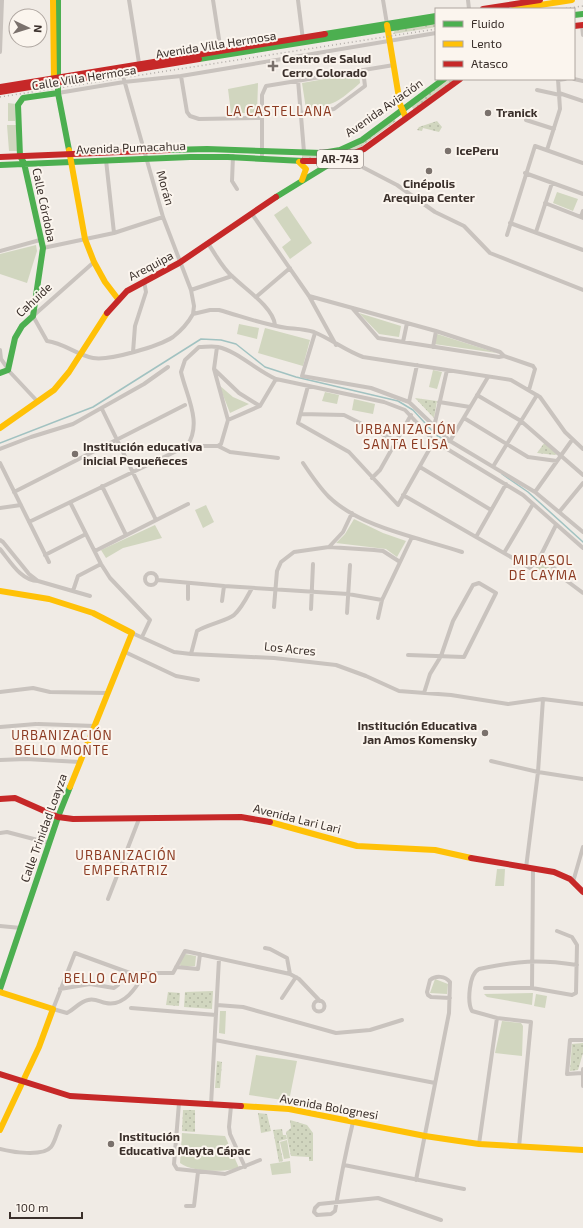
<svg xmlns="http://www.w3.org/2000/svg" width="583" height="1228" font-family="'Exo 2',sans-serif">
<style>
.grass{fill:url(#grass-dots)}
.green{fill:#d1d6bf}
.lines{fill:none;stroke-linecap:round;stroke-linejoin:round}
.stream{stroke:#a1c2c1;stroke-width:1.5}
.street{stroke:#c9c3be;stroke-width:4}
.fast{stroke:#4caf50;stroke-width:6}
.slow{stroke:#ffc107;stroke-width:6}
.jam{stroke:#c62828;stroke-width:6}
.rail{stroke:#b1aca8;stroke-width:1.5;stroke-dasharray:1 3;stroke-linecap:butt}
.poi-dot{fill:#7a716c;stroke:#fbf5ee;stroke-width:1.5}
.labels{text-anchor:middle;stroke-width:4;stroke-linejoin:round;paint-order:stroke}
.shield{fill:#fbf5ee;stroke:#756b66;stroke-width:1}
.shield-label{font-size:11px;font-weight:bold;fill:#3b302b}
.street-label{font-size:12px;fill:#3b302b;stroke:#fbf5ee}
.poi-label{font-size:12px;font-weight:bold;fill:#3b302b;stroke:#fbf5ee;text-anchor:start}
.neighbourhood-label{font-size:13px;letter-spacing:1px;fill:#8c3b22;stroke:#fbf5ee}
</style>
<defs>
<pattern id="grass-dots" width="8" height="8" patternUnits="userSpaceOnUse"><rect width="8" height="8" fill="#d1d6bf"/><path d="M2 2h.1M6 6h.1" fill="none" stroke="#b4b8a4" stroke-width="1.8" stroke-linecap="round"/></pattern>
</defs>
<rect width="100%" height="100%" fill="#f0ebe5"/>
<path class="grass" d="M436,23V27L393,34L395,30Z
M448,79H456L414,110L411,106Z
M394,119L396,121L351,154L339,158L302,160V155L333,154Z
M437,121L442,127L439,132L423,128L422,131L417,130L419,127Z
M415,398L437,401L434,418Z
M545,442L557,454L555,455L537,453Z
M213,991L212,1009L184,1007L185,992Z
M168,992L180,993L179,1006L166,1005Z
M583,1043V1053L578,1070L570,1071L572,1044Z
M217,1061L222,1062L220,1088H215Z
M183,1110H195V1132L182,1131Z
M258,1113L267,1114L271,1131L261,1133Z
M290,1120L307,1125L313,1133V1161H309V1157L291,1156L286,1132L291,1128Z
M282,1129L283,1135H286L287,1139L279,1141L283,1161L279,1162L273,1130Z"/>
<path class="green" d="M359,73L360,83C338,102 335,105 306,109L302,83Z
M258,83L257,113H231L228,89Z
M8,103L16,104L15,121H8Z
M7,125H16L17,151H9Z
M557,192L578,199L573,211L553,203Z
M287,206L312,243L290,259L282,247L291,240L274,215Z
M36,245L37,251L27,283L0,274V254Z
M359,313L401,326L399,337L379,334Z
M239,324L259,328L257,339L237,334Z
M265,328L310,340L303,366L258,353Z
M437,334L497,353L434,344Z
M433,370L442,372L437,389L429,387Z
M219,385L233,397L249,404L230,413Z
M325,392L339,395L337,404L322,401Z
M354,399L375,404L373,414L352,410Z
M206,505L214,522L203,528L195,510Z
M354,519L383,533L406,541L397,557L386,549L336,543L345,534Z
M155,525L162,538L123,548L106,558L101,550Z
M538,560L554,571L550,577L534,566Z
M497,869H505L504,886H495Z
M185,954L196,956L195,966L181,967L179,962Z
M435,979L448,984L447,994L430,993Z
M533,993L532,1005L487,997L484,994Z
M536,994L547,996L545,1008L534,1006Z
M220,1011H226L225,1034L219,1033Z
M502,1021L521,1023L523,1026L522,1056L495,1053Z
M256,1055L297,1061L289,1101L249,1095Z
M182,1133L225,1136L239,1168C224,1172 194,1173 180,1163Z
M287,1140L290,1158L284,1159L280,1142Z
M290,1161L291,1173L272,1175L270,1164Z"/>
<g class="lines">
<path class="stream" d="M0,443L93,407L201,339L221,340L236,344L265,367L296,377L398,401L413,410L436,435L449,442
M502,474L528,492L583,542"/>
<path class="street" d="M129,0L139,63
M213,0L221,52
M298,0L303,40
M383,0L387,24
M468,0L469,9
M582,25L583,35
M0,52L2,0
M121,69L163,217L191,290L194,306L193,314
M181,76L187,112L190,116L199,119L261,118
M574,79L583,81
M298,80L304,152
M558,80L565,79
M537,90L560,95
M58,93L124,82L181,76L241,66L436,33
M559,93L583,101
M301,113L334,109L365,86L363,70
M526,120L554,129
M547,150L560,109L558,79
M233,156L232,181L237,189
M345,158L397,185L435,212L464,226L490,253L583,290
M262,159V95L266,86L394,65
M106,160L114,233
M525,173L583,194
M545,203L583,218
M252,214L309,296L336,345
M581,217L583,211
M510,223L583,250
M536,232L552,183
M507,235L535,146L583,163
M209,245C216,255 223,269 233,277C245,289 273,307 275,325
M43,248L114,233L163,217
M0,251L40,240
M94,262L33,316L47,341C64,343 77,355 93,358C110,361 159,346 173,337C182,330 188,323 193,314L210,310H219C241,316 264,325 287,328C296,329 304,329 314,332C331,339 346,351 363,357L511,380L540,397L565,432L583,449
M191,290L232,276
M309,296L436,331L500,352L504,356L533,366L535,369L529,390
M256,297L290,268
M353,309L378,338L499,357L504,356
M315,333L302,376L371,388L409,402L450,441L535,492L583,532
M403,342L407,323
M217,347L214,369L228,420L221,444L218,446
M433,347L436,331
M0,350L1,359L8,369
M133,352L135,326L146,292L144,281
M8,370L38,402
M215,370L239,393L260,406
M308,386L298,423L349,452L398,505L434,441
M477,395L521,421L583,475
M409,402L417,365
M439,402L470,407
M102,409L156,520
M301,414L344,415L396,441
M464,418L528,457L557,461
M228,420L260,406L276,379
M434,427L447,370
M450,441L488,377
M187,446H218L230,452L278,458
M0,449L31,437L73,424L144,384L168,367
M0,463L49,562
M303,463C311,475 319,487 329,497C361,528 421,538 462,552
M494,465L537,395
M420,467L491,510
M372,478L380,470L411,415
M102,486L126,535
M14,492L185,405
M535,492L572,440
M403,495L530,568L541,555L556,525
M70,502L101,564L110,578L150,620L142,637
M0,508L21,505
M560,511L583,483
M29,522L187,446C203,423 186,395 181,372L185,360L199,347C205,347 212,346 218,347C237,351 256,370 276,379L384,402L405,410L434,441L523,495L583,548
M476,537L506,484
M0,540L3,542L29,574L38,581
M329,547L343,532L352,513
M0,549C10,561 21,581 38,581L90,596
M95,551L188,504
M504,553L533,504
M45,555L86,534
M541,555L567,581L583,593
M145 579a6 6 0 1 1 12 0a6 6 0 1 1-12 0Z
M158,580L224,586L348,594L382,600L412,537
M73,591L78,576L101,564
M188,599V583
M222,601L224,586
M274,607L277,571L281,562L294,552L329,547L374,550L383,551L400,562
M311,609L313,564
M347,613L350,565
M378,618L382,600
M132,633L174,652L191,654L274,658L336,665L366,676L399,691L451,695L508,704L543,699L583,704
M125,652L176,676L198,680
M191,654L197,631C206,625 229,620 234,615C242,608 247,597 252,588
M408,655L464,657L496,593L479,583L473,585L453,621L441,656L430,674L424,693
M0,692L33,688L50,692L108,693
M38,724L95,726
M0,727L36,724
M0,760L26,759L80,762
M491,761L538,772L583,779
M0,833L7,832L49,843
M526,868L538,772L543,699
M573,882L583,847
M108,899L139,819
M0,926L21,928
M265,948L270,949L287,958L290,974
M176,967L198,969L200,954
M138,976L75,953L53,1009L67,1013C75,1009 79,1002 88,1000C95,998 100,1002 106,1003C125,1007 137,986 145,973H173L185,951L290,974L299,979L320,1001
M485,988H532L572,995L576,993L577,945L572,937L557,931
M532,988L533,869
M60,989L90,984L114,988L118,985L124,971
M282,998L296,977
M313.5 1006a5.5 5.5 0 1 1 11 0a5.5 5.5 0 1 1-11 0Z
M217,1005L243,1007L336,1033L370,1030L402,1020
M131,1008L216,1015
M215,1040L435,1083
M583,1069V1086
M582,1073L567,1074L570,1040H583
M179,1103L174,1164L177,1169L225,1174L260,1160
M211,1105L219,959
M231,1106L229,1127L230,1134L245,1167
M353,1122C346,1151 340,1181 335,1211L331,1214L317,1215L314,1212L315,1208L319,1204L378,1198L441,1220
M479,1144L497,1018
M519,1147L531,1022L497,1018L472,1011C467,1002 469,974 479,969C518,961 537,959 577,965
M0,1149C11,1152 43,1157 51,1147C55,1142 57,1132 60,1126
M344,1165L464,1189
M416,1180L449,1013L450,982C445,976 436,975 430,980L427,992L428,995L431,997L450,998
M186,1206H194L198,1172"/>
<path class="fast" d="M58,0V93L69,150
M574,15L583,14
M325,34L436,16
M199,59L436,21
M169,150L207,149L322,153L340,150L362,140L444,79
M0,165L190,157H228L303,161
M276,197L333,162
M0,373L8,370L15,338L22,326L33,316L43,248L24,163L20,156L18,105L23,98L58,93
M0,989L58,817L70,787"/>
<path class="slow" d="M53,0L54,81
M514,9L572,0
M387,25L400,104L406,118
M69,150L85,239L94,262L105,282L118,299
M299,162L306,169L302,180
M0,428L54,390L69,372L107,313
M0,591L49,599L93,613L132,633L70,787
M270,822L357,846L435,850L471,858
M0,992L53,1009L39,1047L0,1130
M241,1106L289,1109L425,1136L479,1144L583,1150"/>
<path class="jam" d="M483,9L540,0
M574,26L583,25
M0,87L325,34
M0,92L199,59
M0,157L169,150
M303,161H336L364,149L460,79
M107,313L127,291L179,263L276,197
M0,799L15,798L58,817L73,819L241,817L270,822
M471,858L554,872L570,879L583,892
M0,1074L70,1096L241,1106"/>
<path class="rail" d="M562,9L583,6
M0,97L436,29"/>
</g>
<g class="poi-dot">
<path d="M271 60h4v4h4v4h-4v4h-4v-4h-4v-4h4z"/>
<circle cx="488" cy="113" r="4"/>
<circle cx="448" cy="151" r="4"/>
<circle cx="429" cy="171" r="4"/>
<circle cx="75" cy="454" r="4"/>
<circle cx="485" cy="733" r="4"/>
<circle cx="111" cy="1144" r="4"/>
</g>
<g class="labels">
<rect class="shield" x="317" y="150" width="46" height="18" rx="3"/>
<g class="shield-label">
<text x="340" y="163">AR-743</text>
</g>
<g class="street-label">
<text transform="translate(216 45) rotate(-9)" y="4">Avenida Villa Hermosa</text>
<text transform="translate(84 78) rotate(-9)" y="4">Calle Villa Hermosa</text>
<text transform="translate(384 108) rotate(-35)" y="4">Avenida Aviación</text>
<text transform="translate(131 148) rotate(-2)" y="4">Avenida Pumacahua</text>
<text transform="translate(165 188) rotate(74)" y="4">Morán</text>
<text transform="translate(44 205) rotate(78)" y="4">Calle Córdoba</text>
<text transform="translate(151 266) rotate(-28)" y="4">Arequipa</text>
<text transform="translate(34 300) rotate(-43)" y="4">Cahuide</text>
<text transform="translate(290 649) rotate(6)" y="4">Los Acres</text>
<text transform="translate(297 819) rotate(14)" y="4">Avenida Lari Lari</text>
<text transform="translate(44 828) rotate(-70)" y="4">Calle Trinidad Loayza</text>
<text transform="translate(329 1107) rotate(10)" y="4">Avenida Bolognesi</text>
</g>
<g class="poi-label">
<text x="282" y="63">Centro de Salud<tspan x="282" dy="14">Cerro Colorado</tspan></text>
<text x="496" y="117">Tranick</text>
<text x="456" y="155">IcePeru</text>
<text x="429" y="188" text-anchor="middle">Cinépolis<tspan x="429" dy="14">Arequipa Center</tspan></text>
<text x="83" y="451">Institución educativa<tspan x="83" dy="14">inicial Pequeñeces</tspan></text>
<text x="477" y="730" text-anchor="end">Institución Educativa<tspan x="477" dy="14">Jan Amos Komensky</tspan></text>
<text x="119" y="1141">Institución<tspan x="119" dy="14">Educativa Mayta Cápac</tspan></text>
</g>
<g class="neighbourhood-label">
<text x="279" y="116">LA CASTELLANA</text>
<text x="406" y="434">URBANIZACIÓN<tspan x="406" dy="15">SANTA ELISA</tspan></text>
<text x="543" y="565">MIRASOL<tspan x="543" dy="15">DE CAYMA</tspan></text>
<text x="62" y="740">URBANIZACIÓN<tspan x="62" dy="15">BELLO MONTE</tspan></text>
<text x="126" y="860">URBANIZACIÓN<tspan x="126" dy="15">EMPERATRIZ</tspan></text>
<text x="111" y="983">BELLO CAMPO</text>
</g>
</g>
<rect x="435" y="8" width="140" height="72" fill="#fbf5ee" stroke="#aea6a0"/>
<rect x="443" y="21" width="20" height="6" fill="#4caf50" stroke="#aea6a0"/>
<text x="471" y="28" font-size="12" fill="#3b302b">Fluido</text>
<rect x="443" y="41" width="20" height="6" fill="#ffc107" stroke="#aea6a0"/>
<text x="471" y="48" font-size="12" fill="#3b302b">Lento</text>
<rect x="443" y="61" width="20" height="6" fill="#c62828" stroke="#aea6a0"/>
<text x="471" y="68" font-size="12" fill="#3b302b">Atasco</text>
<g transform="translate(28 28) rotate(94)"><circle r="19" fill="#fbf5ee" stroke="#aea6a0"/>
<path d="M0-3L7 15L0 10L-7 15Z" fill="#7a716c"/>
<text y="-6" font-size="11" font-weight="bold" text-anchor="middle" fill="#3b302b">N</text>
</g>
<path d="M10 1212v6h72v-6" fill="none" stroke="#3b302b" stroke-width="2"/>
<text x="16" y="1212" font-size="12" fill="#3b302b" stroke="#fbf5ee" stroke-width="3" paint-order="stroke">100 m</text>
</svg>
